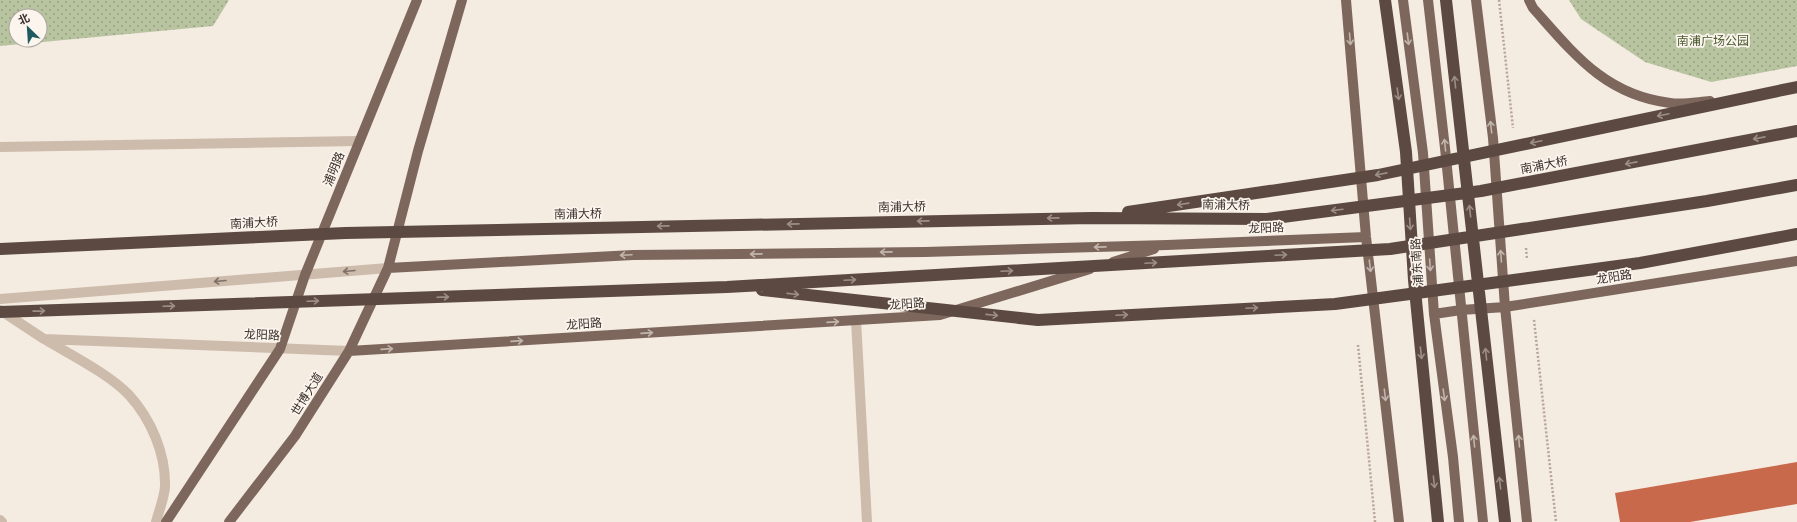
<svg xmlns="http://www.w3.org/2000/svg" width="1797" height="522" font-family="Signika,'Noto Sans SC',sans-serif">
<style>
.green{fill:url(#green-dots);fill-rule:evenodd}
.building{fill:#c8694b}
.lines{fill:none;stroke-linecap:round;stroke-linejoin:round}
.path{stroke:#b9a596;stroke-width:2.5;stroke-dasharray:2 2;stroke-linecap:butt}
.minor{stroke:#cdbbac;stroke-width:10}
.major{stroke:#7d675c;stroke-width:10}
.highway{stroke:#5c4a42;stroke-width:12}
.highway-bridge{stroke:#5c4a42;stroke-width:12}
.oneway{stroke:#c2b5ac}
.oneway2{stroke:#9c8e87}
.oneway3{stroke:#7d6f65}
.labels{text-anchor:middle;stroke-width:3.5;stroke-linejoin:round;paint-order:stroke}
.park-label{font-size:12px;fill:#4a5a2e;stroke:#fbf5ee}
.street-label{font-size:12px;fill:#3b302b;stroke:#fbf5ee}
</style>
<defs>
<pattern id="green-dots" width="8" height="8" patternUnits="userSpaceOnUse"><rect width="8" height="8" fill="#b8c4a0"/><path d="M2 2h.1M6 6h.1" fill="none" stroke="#97a083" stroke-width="1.8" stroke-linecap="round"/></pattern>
</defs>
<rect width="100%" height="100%" fill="#f4ebe1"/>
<path class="green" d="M0,0H229L213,26L0,46ZM16,16H40V40H16Z
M1569,0H1797V66L1711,82L1645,62L1581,19Z"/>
<path class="building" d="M1797,462V504L1690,522H1620L1615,493Z"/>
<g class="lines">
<path class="path" d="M1499,0L1513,128
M1526,248L1527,259
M1534,320L1556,522
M1358,345L1375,522"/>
<path class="minor" d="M0,147L359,141
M0,299L388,268
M0,310L44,339L349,351
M856,320L867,522
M46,340C71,355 109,374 129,395C151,419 166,454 165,487C164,498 159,511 156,522
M0,520L2,522"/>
<path class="major" d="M1346,0L1366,237L1399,522
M1403,0L1423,153L1434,314L1453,457L1459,522
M1428,0L1445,148L1483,522
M1476,0L1493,138L1505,307L1527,522
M1529,0L1533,8C1574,54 1605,95 1670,103C1683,105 1697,102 1710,101
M1113,262L1154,249
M388,268L633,255L925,252L1167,245L1366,237
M1434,314L1461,310L1505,307L1797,261
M349,351L940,315L1090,269
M166,522L280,349L305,275L417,0
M229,522L295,436L349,351L388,268L418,151L462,0"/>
<path class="highway" d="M1385,0L1406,152L1414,280L1438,522"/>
<path class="highway-bridge" d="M1446,0L1505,522
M1128,212L1378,175L1797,87
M0,249L345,233L1092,218L1267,219L1481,191L1797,131
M762,290L1038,320L1335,304L1640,263L1797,234
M0,312L727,287L1390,249L1707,201L1797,185"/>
</g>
<defs><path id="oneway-shaft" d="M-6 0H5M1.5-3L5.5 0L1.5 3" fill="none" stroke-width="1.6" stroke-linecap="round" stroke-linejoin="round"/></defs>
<g class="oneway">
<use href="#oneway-shaft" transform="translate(1350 39) rotate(85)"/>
<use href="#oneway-shaft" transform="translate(1408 39) rotate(83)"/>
<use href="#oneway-shaft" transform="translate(1491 127) rotate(-97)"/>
<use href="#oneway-shaft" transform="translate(1445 145) rotate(-96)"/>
<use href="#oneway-shaft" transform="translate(1100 247) rotate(179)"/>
<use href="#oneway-shaft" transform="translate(886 252) rotate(179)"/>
<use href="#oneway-shaft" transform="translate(756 254) rotate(179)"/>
<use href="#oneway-shaft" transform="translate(626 255) rotate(177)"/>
<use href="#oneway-shaft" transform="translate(1501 256) rotate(-94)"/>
<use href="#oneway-shaft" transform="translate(1430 265) rotate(86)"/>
<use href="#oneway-shaft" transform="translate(1370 266) rotate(83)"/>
<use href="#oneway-shaft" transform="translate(833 322) rotate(-4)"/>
<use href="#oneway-shaft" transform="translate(647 333) rotate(-4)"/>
<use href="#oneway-shaft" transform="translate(517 341) rotate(-4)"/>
<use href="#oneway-shaft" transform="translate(387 349) rotate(-4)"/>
<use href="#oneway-shaft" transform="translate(1385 395) rotate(83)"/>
<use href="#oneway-shaft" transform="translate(1444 395) rotate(82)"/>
<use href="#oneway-shaft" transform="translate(1474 441) rotate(-96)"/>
<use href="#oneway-shaft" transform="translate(1519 441) rotate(-95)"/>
</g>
<g class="oneway2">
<use href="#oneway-shaft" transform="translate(1455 82) rotate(-96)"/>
<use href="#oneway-shaft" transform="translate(1398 94) rotate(82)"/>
<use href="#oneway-shaft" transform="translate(1663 115) rotate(168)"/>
<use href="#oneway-shaft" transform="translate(1759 138) rotate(169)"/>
<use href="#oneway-shaft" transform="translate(1536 142) rotate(168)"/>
<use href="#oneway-shaft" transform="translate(1631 163) rotate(169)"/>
<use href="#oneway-shaft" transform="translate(1381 174) rotate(169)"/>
<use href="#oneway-shaft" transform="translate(1183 204) rotate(172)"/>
<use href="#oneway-shaft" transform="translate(1337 210) rotate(173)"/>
<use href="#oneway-shaft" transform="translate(1470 211) rotate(-96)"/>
<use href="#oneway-shaft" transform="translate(1053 218) rotate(179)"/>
<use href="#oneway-shaft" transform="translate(923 221) rotate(179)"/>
<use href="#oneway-shaft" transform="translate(793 224) rotate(179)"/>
<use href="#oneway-shaft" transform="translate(1410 224) rotate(86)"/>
<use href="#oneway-shaft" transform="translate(663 226) rotate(179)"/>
<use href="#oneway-shaft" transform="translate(1281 255) rotate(-3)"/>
<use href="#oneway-shaft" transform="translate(1151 263) rotate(-3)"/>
<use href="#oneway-shaft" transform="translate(1007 271) rotate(-3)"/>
<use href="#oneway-shaft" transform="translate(850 280) rotate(-3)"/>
<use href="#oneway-shaft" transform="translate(793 294) rotate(6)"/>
<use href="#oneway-shaft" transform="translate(443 297) rotate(-2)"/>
<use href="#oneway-shaft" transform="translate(313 301) rotate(-2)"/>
<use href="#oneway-shaft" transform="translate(169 306) rotate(-2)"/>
<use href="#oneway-shaft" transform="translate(1252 308) rotate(-3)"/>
<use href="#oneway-shaft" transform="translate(39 311) rotate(-1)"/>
<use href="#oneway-shaft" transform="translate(992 315) rotate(6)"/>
<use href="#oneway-shaft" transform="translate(1122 315) rotate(-3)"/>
<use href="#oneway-shaft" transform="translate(1421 353) rotate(84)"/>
<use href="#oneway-shaft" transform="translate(1486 354) rotate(-96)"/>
<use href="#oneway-shaft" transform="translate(1434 482) rotate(84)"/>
<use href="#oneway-shaft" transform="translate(1500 483) rotate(-96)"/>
</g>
<g class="oneway3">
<use href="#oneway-shaft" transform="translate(349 271) rotate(175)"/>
<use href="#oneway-shaft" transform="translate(220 281) rotate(175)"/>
</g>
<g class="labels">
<g class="park-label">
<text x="1713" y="45">南浦广场公园</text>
</g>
<g class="street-label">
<text transform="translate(1544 165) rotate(-11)" y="4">南浦大桥</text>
<text transform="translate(334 169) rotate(-68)" y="4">浦明路</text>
<text transform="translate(1226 205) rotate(1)" y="4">南浦大桥</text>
<text transform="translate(902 207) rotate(-1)" y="4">南浦大桥</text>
<text transform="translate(578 214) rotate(-1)" y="4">南浦大桥</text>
<text transform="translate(254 223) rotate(-3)" y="4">南浦大桥</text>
<text transform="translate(1266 228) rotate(-2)" y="4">龙阳路</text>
<text transform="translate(1417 262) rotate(-94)" y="4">浦东南路</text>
<text transform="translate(1614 277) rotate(-9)" y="4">龙阳路</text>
<text transform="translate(907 304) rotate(-4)" y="4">龙阳路</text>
<text transform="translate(584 324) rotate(-4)" y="4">龙阳路</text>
<text transform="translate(262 335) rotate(2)" y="4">龙阳路</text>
<text transform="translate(307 394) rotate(-58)" y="4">世博大道</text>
</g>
</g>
<g transform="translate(28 28) rotate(335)"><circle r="19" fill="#fbf5ee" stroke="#aea6a0"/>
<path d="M0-3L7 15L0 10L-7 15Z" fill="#1f5a5e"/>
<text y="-6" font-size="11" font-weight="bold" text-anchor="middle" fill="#3b302b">北</text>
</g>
</svg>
